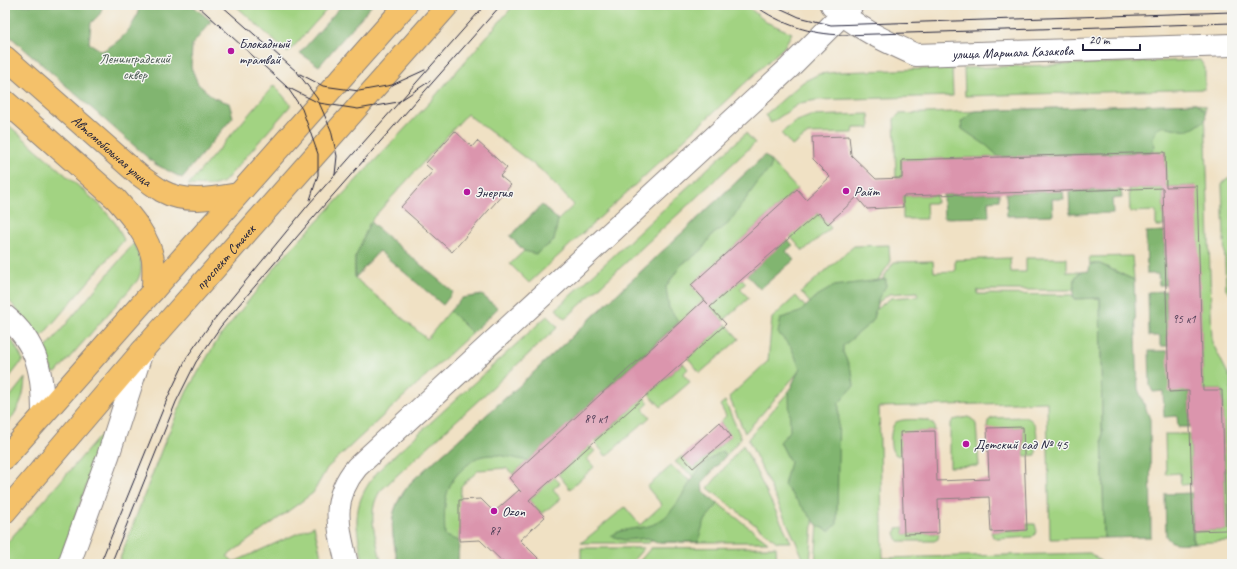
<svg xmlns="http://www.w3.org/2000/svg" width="1237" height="569" font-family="Caveat,sans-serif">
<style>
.green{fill:#a2d382;stroke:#627a5e}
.forest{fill:#81b570;stroke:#526c56}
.building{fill:#db95ad}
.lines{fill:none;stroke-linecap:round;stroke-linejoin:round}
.minor-casing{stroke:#898280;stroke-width:24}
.major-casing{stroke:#898280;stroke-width:24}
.minor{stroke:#fff;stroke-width:22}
.major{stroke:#f4c16a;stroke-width:22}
.tram{stroke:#22223b;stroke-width:1}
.poi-dot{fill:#b5179e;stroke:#f6f6f2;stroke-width:1.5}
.labels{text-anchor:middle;stroke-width:3;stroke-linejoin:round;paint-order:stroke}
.number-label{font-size:12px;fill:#503f58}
.poi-label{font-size:14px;fill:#22223b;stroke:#f6f6f2;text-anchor:start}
.street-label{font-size:14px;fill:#22223b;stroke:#f6f6f2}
.park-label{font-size:14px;fill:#485750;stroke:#f6f6f2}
</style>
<rect width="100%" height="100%" fill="#f6f6f2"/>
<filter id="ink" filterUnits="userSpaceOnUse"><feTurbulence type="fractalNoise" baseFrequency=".025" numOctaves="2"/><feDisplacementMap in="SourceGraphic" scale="8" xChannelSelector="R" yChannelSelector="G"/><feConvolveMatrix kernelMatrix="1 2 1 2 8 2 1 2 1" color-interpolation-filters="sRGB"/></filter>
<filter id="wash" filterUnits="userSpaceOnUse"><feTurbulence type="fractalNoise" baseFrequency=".012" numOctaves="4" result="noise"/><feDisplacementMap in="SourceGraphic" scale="16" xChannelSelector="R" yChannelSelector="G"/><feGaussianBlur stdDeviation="0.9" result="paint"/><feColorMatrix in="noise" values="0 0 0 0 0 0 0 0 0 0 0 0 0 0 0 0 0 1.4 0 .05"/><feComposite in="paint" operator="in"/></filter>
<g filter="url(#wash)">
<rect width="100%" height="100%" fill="#f0e1c4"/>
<path class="green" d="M235,5H331L288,53Z
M514,5H746L766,22L792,33L784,47L529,283L510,264L524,251L510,236L542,205L558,220L574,205L541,170L467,114L373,218L355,258V278L427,339L450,311L472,333L327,468L313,493L227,556L234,562L314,526L323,564H118L163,446L187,391L218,339L281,260L430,102Z
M1200,60L1205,68V89L965,96L964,68Z
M952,68L953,96L817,100L800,103L771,123L765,115L803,82L819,74L838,72Z
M274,85L291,105L224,182L212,186L188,185Z
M1196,103L1205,106L1212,342L1231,380L1232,539L1229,541L1193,543V531L1226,530L1222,390H1203L1196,186L1166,187L1165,152L902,160V178H896L894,119L899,114Z
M869,114L870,128H854L853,133L808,134L792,146L781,133L795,122L810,116Z
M5,122L100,205L116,224L124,240L41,337L5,296Z
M746,133L755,143L565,319L556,309Z
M765,155L797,189L691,285L704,300L513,474L506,468L479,470L461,486L458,564H398C391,526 386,513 412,481L518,387Z
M1232,176V296L1226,290L1222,185L1226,179Z
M1163,188L1164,226H1156V211L1130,212L1129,189Z
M936,195L937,203H926L927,219H903V196Z
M817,213L831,228L803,251L790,236Z
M134,243C140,256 145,268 137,281L56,373L52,372L46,348Z
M889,245L890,263L851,318L834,332L801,292L854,246Z
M1132,256L1134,280L1100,264H1090L1089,257Z
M1010,258L1011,272H1026V258H1067V272H1080L1075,278L1074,290H978L977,294L1073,295V299L1100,298L1104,538L1050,539L1047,402L879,407L883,558L1090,553L1104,564H815L832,342L891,298L918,296L917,292L889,294L858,318L856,317L894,262L933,261L934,272L955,271V260Z
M742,279L746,283L740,289L749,298L723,321L710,307Z
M796,296L830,336L745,433L729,397L768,361L772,318Z
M547,316L558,327L380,491C366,514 376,536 381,561L364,564C354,523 351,502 380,469Z
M726,324L739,339L700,373L688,358Z
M5,334L13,342L23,360L5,383Z
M826,348L810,564H803V558L796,542L748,439Z
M683,363L688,369L683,374L690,382L661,407L649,394Z
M25,378C24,400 18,410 5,427V403Z
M644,397L649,403L643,409L650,417L606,456L595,442Z
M725,401L741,438L702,483L675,462L682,456L694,468L731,436L720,422L726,416L720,405Z
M968,417L972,419L976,424L979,466L950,467V425L953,420Z
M1026,417C1041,423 1036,441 1036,455L1024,456L1023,427L987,429L988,421L992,418Z
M928,420L934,425L935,431L900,433L901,456C900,456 896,455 895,454C888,450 890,426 896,422C904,418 919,420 928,420Z
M1165,434H1190L1192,484L1181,485L1180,473L1166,474Z
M100,436L103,440L58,564H5V545Z
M743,445L791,542H777L708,488Z
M589,446L595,451L587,459L594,467L570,489L558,474Z
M671,466L699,488L649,543H581L625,507L640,525L662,505L647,487Z
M554,477L560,483L553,489L561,498L542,514L529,500Z
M703,492L768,542H657Z
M1027,524H1035L1037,532L1032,537L997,539L993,537L991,532L1027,530Z
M904,527V534L939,533L938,539L934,541H898L895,533L898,528Z
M776,547L777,564H637L651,548Z
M581,548H644L630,564H581Z"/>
<path class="forest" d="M5,5H103L100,14L91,23L89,43L102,51C123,40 134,28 140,5H192L211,21L192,45L191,67L198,84L214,98L229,103L233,117L182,178L155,164L5,32Z
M342,5H372L319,66L300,53Z
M1196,103L1205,111L1206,119C1185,137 1185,129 1161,126C1154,132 1151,137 1155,146L1152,152L999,157L987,146L962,129L961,122L974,111Z
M765,155L769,159L771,165L770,169L758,182L728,224L712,235L701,251L681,265L666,287L669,308L679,322L528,461C512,458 495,452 479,457C475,458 470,463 466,466C442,485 444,508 445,536L459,541L458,564H398C391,526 386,513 412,481L518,387Z
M1121,190L1122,198L1112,199L1113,213L1070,214L1069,191Z
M1063,191L1064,199H1052L1053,215L1007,216L1006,193Z
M999,193V200L988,201L989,217L944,218L943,195Z
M542,205L558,220L554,241L536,254L524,251L510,236Z
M370,222L453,292L443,305L379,251L355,278V258Z
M1164,231L1166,285H1159L1158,274H1147L1146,232Z
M787,239L793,245L786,251L794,260L760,289L747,275Z
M1090,264H1100L1134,280L1138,389L1150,419L1151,537L1104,538L1100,298L1073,299L1075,278L1080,272L1089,271Z
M886,279V286L879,297L872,322L843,346V352L852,372L854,386L839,403L837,524L829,531L818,526L784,485L790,462L780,442L790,431L789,391L800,368L791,347L778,333L781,318L800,312L817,296L834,286Z
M1166,291L1168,346H1160V336H1149L1148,292Z
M482,295L498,308L472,333L450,311L462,298Z
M1149,351H1168L1189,391L1190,427H1178L1177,416L1164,417L1163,391L1153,392L1150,386Z
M722,451L726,455L702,483L703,492L719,504C707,515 701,525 699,542H657L648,538L624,540L611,536C623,526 644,531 658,522C677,511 685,487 698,471C704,462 713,457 722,451Z
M1192,493L1193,543C1183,543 1171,546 1166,536L1165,494Z"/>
<g id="blocks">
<path class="building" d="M455,131L472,147L477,141L507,168L500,176L511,185L452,252L401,207L433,171L425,164Z
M849,136L851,155L876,179L902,178V160L1165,152L1166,187L1197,186L1203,390H1222L1226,530L1193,531L1189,391L1169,392L1163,188L903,196V207L867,209L857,197L828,224L818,213L710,307L726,324L529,500L545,517L520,540L544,564H505L480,540L459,541V500L481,499L494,512L519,490L521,492L509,478L704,300L708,304L691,285L797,189L806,199L830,177L813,160L812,137Z
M720,422L731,436L693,468L682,456Z
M1023,427L1027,530L991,532L989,497L938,499L939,533L904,534L900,432L935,431L937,481L989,479L987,428Z"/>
</g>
</g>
<g filter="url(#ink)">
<use href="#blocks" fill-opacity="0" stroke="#898280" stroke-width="1"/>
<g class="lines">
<g class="minor-casing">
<g id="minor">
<path id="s1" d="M832,5C856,28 885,41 916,55L1232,45"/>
<path d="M5,316C38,343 43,374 43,414"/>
<path d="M69,564L108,456L142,351"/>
<path d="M347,564C338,526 330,499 357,467L789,68L852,5"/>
</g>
</g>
<g class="major-casing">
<g id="major">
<path id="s2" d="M5,57L139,175C146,180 154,186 162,191C185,204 214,198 238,194"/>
<path d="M5,101L116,199C131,216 149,237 153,260C154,270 153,281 153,291"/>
<path d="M5,458L406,5"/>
<path id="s3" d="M5,512L142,351L448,5"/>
</g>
</g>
<use href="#minor" class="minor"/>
<use href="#major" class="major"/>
<path class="tram" d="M197,5L287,87L302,109L318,154V175L310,200
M221,5L297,72L317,98L331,130L337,156L335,175
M754,5C782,25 810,34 843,35L1232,23
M773,5L799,17L831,25L1232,12
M300,74L323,86L359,91L392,85L425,70
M289,88L319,103L358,109L398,102L430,81
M100,564L168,397L187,357L212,322L309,204L485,5
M111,564L176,402L196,362L221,326L319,211L501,5"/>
</g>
</g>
<g class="poi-dot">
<circle cx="231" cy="51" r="4"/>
<circle cx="846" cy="191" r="4"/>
<circle cx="467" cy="192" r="4"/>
<circle cx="966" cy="444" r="4"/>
<circle cx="494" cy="511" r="4"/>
</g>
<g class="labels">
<g class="number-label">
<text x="1184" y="323">95 к1</text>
<text x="596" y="423">89 к1</text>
<text x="495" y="535">87</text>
</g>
<g class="poi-label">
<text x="239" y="48">Блокадный<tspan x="239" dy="16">трамвай</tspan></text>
<text x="854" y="196">Райт</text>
<text x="475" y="197">Энергия</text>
<text x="974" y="449">Детский сад № 45</text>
<text x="502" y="516">Ozon</text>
</g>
<g class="street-label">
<text dy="5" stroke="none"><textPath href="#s1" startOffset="195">улица Маршала Казакова</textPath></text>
<text dy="5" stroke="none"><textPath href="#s2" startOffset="142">Автомобильная улица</textPath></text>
<text dy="5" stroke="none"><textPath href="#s3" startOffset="337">проспект Стачек</textPath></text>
</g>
<g class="park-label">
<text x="135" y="63">Ленинградский<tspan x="135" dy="16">сквер</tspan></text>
</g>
</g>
<rect width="1237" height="569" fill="none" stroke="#f6f6f2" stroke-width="20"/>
<path d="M1083 44v6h57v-6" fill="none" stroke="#22223b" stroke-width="2"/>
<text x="1089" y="44" font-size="12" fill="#22223b" stroke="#f6f6f2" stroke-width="3" paint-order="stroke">20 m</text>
</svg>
